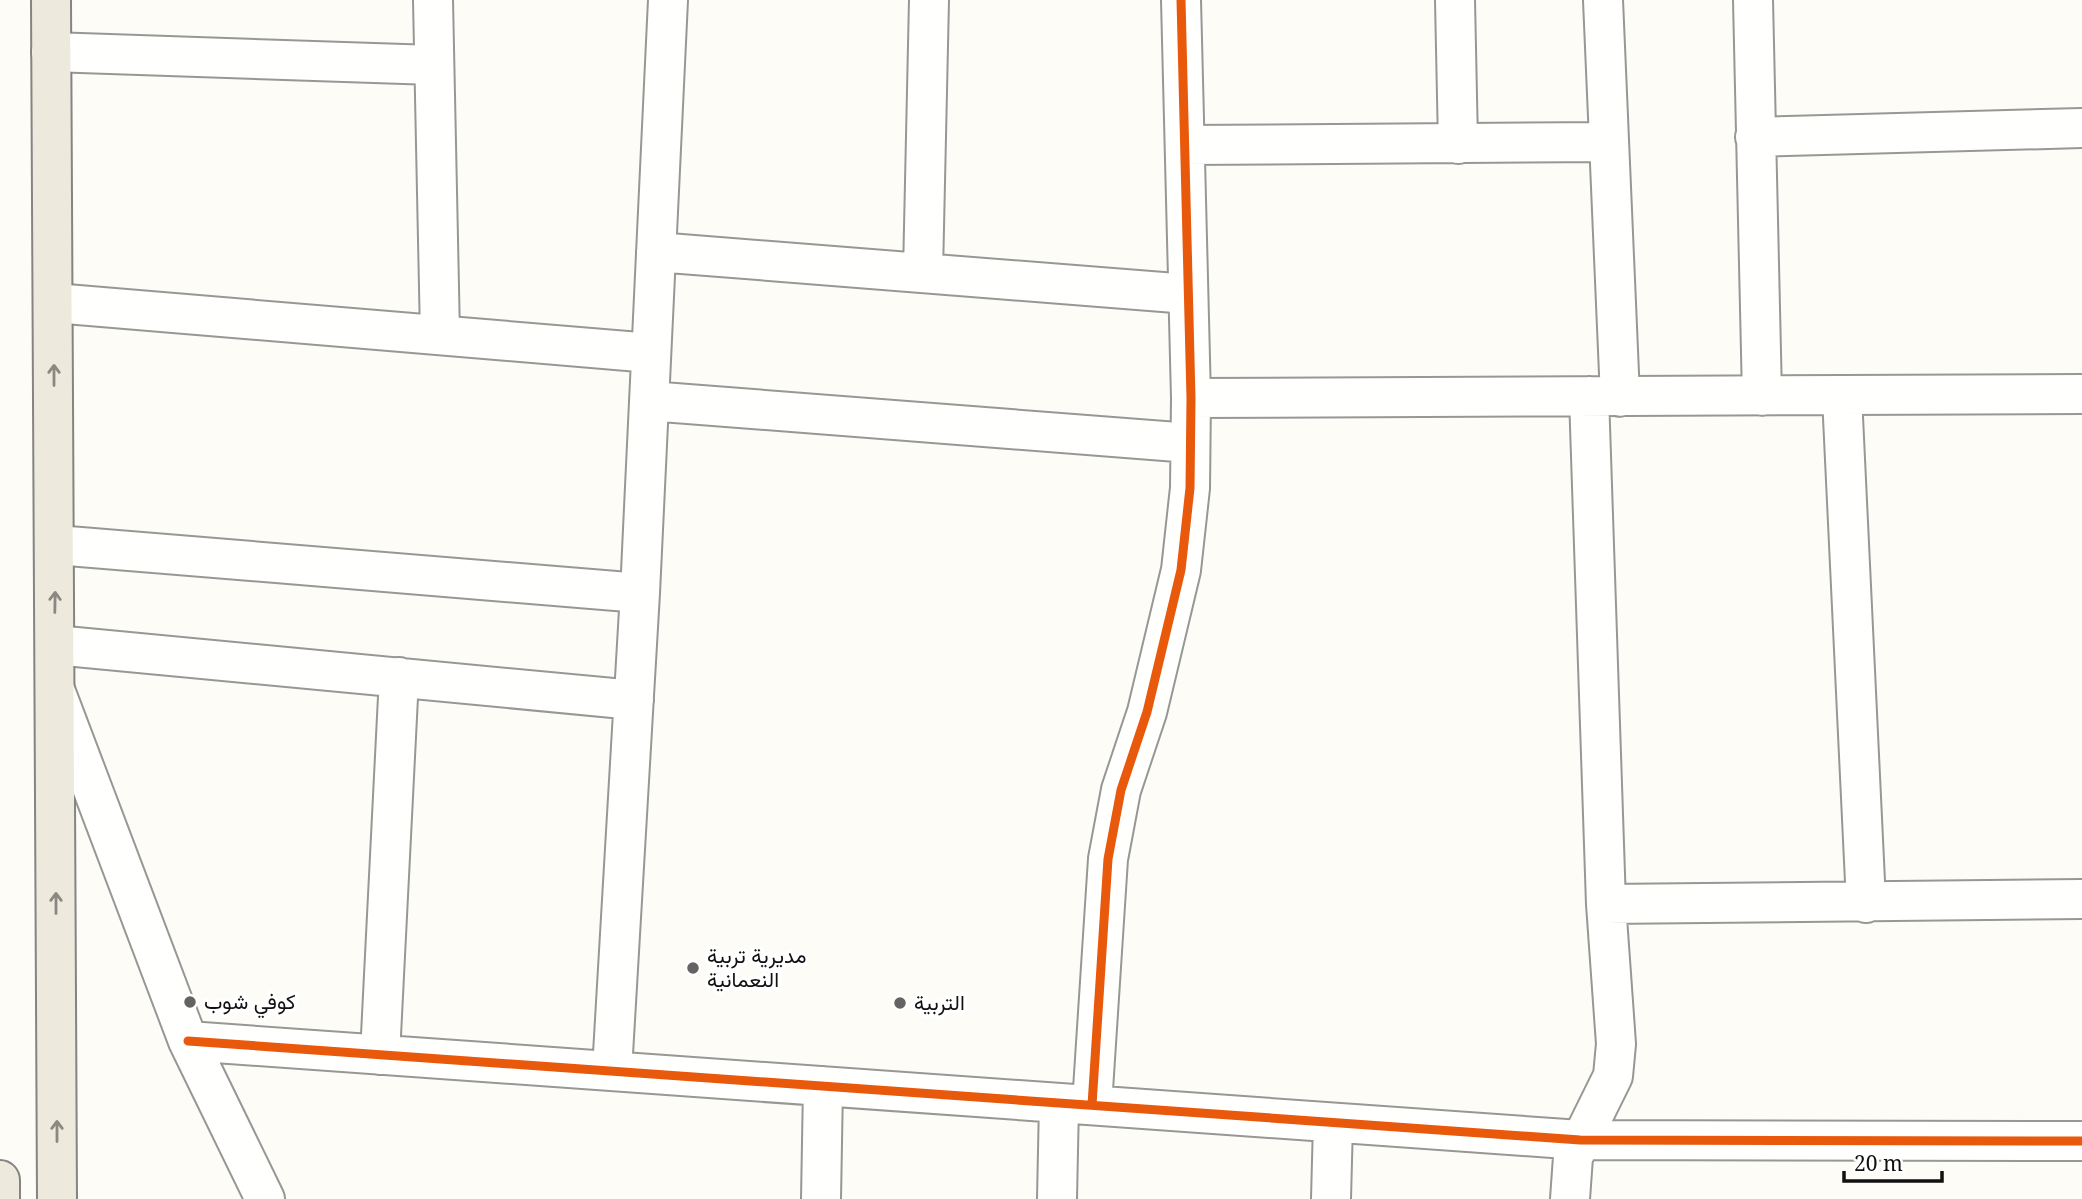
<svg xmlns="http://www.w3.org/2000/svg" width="2082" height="1199" font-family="'Noto Serif',Vazirmatn,serif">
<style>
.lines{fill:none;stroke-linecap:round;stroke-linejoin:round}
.minor-casing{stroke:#979795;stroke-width:42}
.major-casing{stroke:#858482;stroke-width:42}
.minor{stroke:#fffffe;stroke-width:38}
.major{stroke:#ede9dc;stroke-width:38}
.cycleway-casing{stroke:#fff;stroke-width:13}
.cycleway{stroke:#e8590c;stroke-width:9}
.oneway{stroke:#8a8881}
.poi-dot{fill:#646362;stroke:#fff;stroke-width:2.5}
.labels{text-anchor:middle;stroke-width:7;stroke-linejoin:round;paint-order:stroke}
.poi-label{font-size:21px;fill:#111;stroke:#fff;text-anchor:start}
</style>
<rect width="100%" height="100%" fill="#fdfcf7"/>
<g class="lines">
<g class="minor-casing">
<path id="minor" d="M433,0L440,335
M1455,0L1458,144
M1603,0L1620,397
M1753,0L1762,396
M51,52L434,65
M1755,137L2082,128
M1185,145L1609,142
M656,252L1188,294
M923,273L929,0
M54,303L651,353
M1842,396L1866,903
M1191,398L2082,394
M649,401L1190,443
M56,545L640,593
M55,645L634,700
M55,690L188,1041L265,1199
M1606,904L2082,899
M188,1041L1580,1140L2082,1141
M380,1055L399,677
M612,1071L640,593L668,0
M1092,1105L1108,859L1121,790L1147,712L1181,570L1190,488L1191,398L1181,0
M821,1199L823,1086
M1057,1199L1059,1103
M1331,1199L1333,1123
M1570,1199L1573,1157L1613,1076L1616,1044L1606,904L1589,396"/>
</g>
<g class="major-casing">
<path id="major" d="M51,0L57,1199
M0,1180V1199"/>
</g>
<use href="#minor" class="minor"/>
<use href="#major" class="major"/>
<g class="cycleway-casing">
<path id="cycleway" d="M188,1041L1580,1140L2082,1141
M1092,1105L1108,859L1121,790L1147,712L1181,570L1190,488L1191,398L1181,0"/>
</g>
<use href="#cycleway" class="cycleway"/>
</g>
<defs><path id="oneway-shaft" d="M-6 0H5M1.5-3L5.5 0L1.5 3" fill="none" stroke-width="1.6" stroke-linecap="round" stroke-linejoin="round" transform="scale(1.75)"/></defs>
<g class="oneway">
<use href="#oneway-shaft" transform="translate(54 375) rotate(-90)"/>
<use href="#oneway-shaft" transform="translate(55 602) rotate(-89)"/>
<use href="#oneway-shaft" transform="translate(56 903) rotate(-90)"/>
<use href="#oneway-shaft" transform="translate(57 1131) rotate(-90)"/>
</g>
<g class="poi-dot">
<circle cx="693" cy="968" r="7"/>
<circle cx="190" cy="1002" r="7"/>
<circle cx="900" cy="1003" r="7"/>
</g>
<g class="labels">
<g class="poi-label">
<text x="707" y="963">مديرية تربية<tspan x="707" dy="24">النعمانية</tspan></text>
<text x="204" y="1009">كوفي شوب</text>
<text x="914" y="1010">التربية</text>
</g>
</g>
<path d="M1844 1171v10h98v-10" fill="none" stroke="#111111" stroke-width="3.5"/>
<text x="1854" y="1171" font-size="21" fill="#111111" stroke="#ffffff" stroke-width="5" paint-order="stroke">20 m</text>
</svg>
